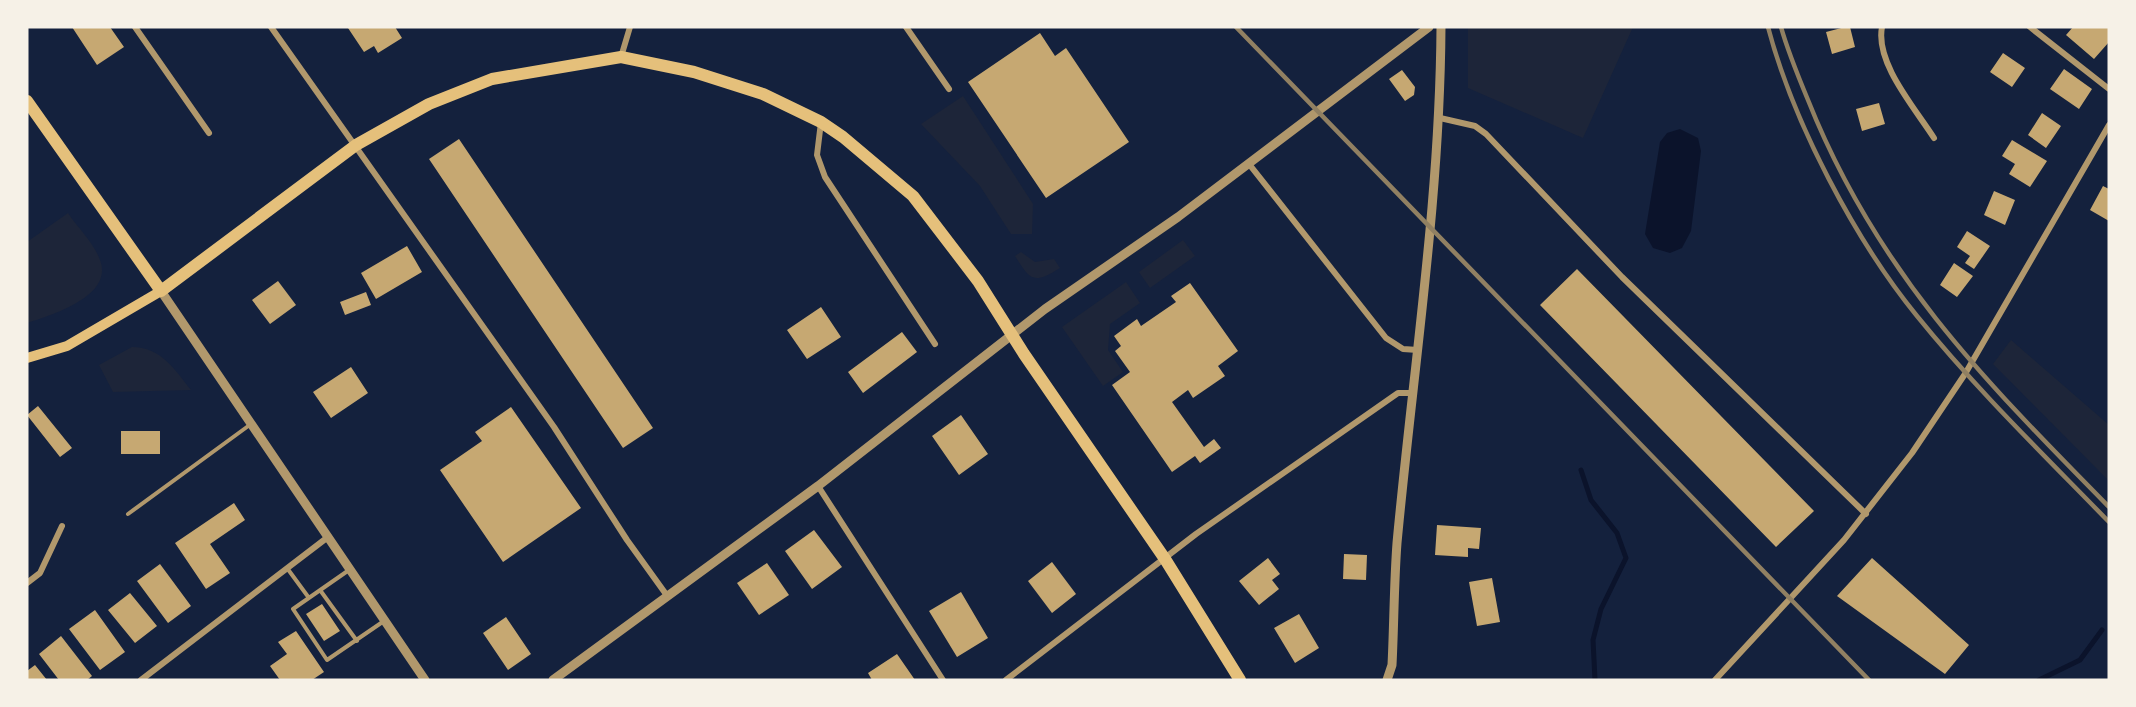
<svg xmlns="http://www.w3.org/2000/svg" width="2136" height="707" font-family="'Archivo Narrow',sans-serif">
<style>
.green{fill:#1d2539}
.water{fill:#0b132b}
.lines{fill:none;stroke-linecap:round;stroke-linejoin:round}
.stream{stroke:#0b132b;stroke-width:5}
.building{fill:#c6a872}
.service{stroke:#b1986c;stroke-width:4}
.minor{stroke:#b1986c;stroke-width:6}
.tertiary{stroke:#b1986c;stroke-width:9}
.secondary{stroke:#e5c07b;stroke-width:10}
.primary{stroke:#e5c07b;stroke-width:12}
.rail{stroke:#918062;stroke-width:4.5}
</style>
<rect width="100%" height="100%" fill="#14213d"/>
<path class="green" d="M1468,27H1633L1583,138L1468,88Z
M963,96L1033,204L1032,234H1011L980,186L921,124Z
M68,213C78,228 94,243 100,260C114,296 52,315 27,323V242Z
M1183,240L1195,256L1150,288L1139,272Z
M1021,252L1035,262L1054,259L1060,268C1033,285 1030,280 1015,256Z
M1126,282L1140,303L1110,324L1108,350L1123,372L1103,386L1062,327Z
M2011,340L2109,425V481L1993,364Z
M132,347C161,347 175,370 191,390L113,392L99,365Z"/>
<path class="water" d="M1680,129L1698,138L1701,151L1691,231L1682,248L1670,253L1653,248L1645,234L1660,142L1667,133Z"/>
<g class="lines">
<path class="stream" d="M1581,470L1591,500L1617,533L1626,558L1601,609L1593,640L1595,680
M2039,680L2080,660L2102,630"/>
</g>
<path class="building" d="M72,27H110L124,47L97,65Z
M395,27L402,38L378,53L374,46L364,52L348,28Z
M1845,27H1850L1855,47L1832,54L1826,32Z
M2073,27H2109V42L2094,59L2066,35Z
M1040,33L1055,56L1066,48L1129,142L1046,198L968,82Z
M2003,53L2025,68L2012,87L1990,72Z
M2064,69L2092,89L2079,109L2050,89Z
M1402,70L1415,87L1414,95L1405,101L1389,79Z
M1879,103L1885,124L1862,131L1856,109Z
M2042,113L2061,126L2046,148L2028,135Z
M459,139L653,428L623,448L429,159Z
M2012,140L2047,161L2030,187L2009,174L2015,164L2002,156Z
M2103,186L2109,189V221L2090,210Z
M1994,191L2015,200L2005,225L1984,215Z
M1967,231L1990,246L1974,269L1965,263L1970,256L1957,247Z
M407,246L422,272L376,299L361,273Z
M1954,263L1973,276L1957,297L1940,285Z
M1577,269L1814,511L1776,547L1540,305Z
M278,281L296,305L270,324L252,300Z
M1190,283L1238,351L1218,366L1225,376L1193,398L1188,390L1172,402L1204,447L1214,439L1221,448L1200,463L1195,456L1172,472L1112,385L1130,372L1115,351L1121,346L1114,336L1137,319L1141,326L1176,302L1171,296Z
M366,292L371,305L345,315L340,302Z
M821,307L841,337L807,359L787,330Z
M902,332L917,352L863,393L848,372Z
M351,367L368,393L331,418L313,392Z
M38,406L72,448L60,457L27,415Z
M511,407L581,508L503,562L440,470L482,441L475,432Z
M961,415L988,454L959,475L932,436Z
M121,431H160V454H121Z
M234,503L245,520L210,544L230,573L206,589L175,543Z
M1437,525L1481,528L1479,549L1468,548V557L1435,555Z
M814,530L842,567L812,589L785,551Z
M1344,554L1367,555L1366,580L1343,579Z
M1268,558L1280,574L1272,580L1279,589L1259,605L1239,581Z
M1872,558L1969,645L1945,674L1837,596Z
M1052,562L1076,594L1052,613L1028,581Z
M767,563L789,595L759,615L737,583Z
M160,564L191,606L168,623L137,581Z
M1492,578L1500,622L1477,626L1469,582Z
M961,592L988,638L957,657L929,611Z
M130,593L157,626L135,643L108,610Z
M322,604L340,631L324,641L306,614Z
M95,610L125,652L100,670L69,629Z
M1299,614L1319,648L1295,663L1274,628Z
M506,617L531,654L508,670L483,633Z
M296,631L324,672L312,680H280L270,666L287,654L278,642Z
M61,636L92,676L87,680H59L39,654Z
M897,654L915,680H872L868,673Z
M35,665L47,680H27V671Z"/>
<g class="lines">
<path class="service" d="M128,514L251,424
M287,568L309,598
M349,570L293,609L327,660L384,621
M320,590L357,641"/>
<path class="minor" d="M135,27L209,133
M271,27L554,427L627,540L668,597
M906,27L949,89
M1882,27C1875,63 1915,108 1934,138
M2030,27L2109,89
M621,57L630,27
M1440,118L1475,126L1486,134L1622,277L1866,514
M821,122L817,155L825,177L935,344
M1249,164L1386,338L1403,349L1418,350
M818,486L943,680
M27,583L40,573L62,526
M141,680L328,537
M1006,680L1196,534L1398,393H1414
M1715,680L1844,540L1912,453L1965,374L2109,125"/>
<path class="tertiary" d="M161,291L425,680
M553,680L818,486L1045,309L1178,217L1429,27
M1387,680L1392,665C1394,625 1394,583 1397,543C1413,370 1440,200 1441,27"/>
<path class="secondary" d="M27,358L67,346L161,291"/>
<path class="primary" d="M27,101L161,291L356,145L429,104L492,79L621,57L694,72L763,94L821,122L843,137L913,196L978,281L1024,354L1165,559L1240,680"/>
<path class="rail" d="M1236,27L1869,680
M1768,27C1793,122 1855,240 1917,316C1976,389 2044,455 2109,522
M1781,27C1788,52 1798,76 1808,100C1876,271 1983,379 2109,507"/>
</g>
<rect width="2136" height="707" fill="none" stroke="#f6f1e7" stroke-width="57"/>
</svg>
